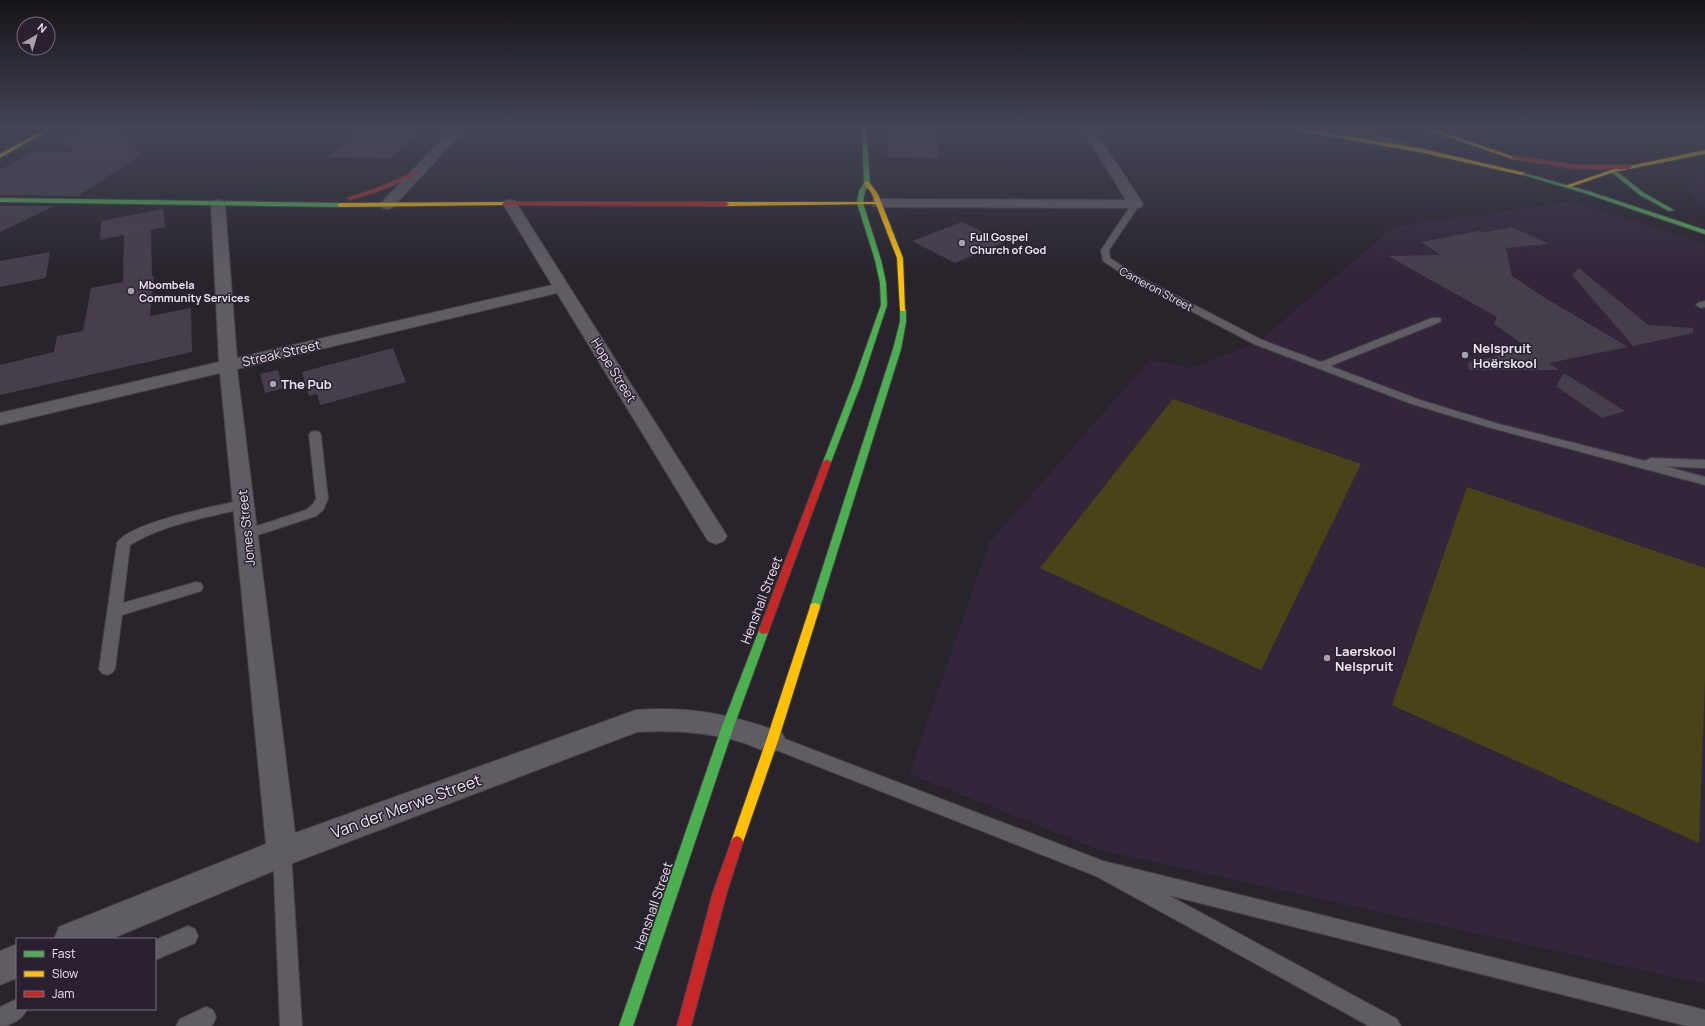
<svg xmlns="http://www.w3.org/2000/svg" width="1705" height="1026" font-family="Manrope,sans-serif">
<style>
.built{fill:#33263b}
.green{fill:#494418}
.building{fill:#473e4c}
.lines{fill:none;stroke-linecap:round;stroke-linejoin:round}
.lane-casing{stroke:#454148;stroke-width:2}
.street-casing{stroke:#454148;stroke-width:2}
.fast-casing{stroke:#454148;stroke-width:2}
.slow-casing{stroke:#454148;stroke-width:2}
.jam-casing{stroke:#454148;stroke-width:2}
.lane{fill:#605c63;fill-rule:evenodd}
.street{fill:#605c63;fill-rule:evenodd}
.fast{fill:#4caf50;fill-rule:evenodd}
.slow{fill:#ffc107;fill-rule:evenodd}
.jam{fill:#c62828;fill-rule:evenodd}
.poi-dot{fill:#a6a1ab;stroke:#2a2030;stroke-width:1.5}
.labels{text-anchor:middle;stroke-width:3;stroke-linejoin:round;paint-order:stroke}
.far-poi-label{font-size:11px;font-weight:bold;fill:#eae4ef;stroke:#2a2030;text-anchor:start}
.far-street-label{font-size:11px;fill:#eae4ef;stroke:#2a2030}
.poi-label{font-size:13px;font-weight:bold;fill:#eae4ef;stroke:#2a2030;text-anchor:start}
.street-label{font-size:13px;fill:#eae4ef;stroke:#2a2030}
.near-street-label{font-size:16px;fill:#eae4ef;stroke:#2a2030}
</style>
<rect width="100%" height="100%" fill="#29242c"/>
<path class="built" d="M1705,174V208L1699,207L1684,178Z
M1571,202L1705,243V984L1100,850L910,774L989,543L1150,360L1191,368L1258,342L1395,226Z"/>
<path class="green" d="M1173,399L1361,464L1261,670L1040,568Z
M1467,487L1705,568V680L1699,843L1392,705Z"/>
<path class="building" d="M106,129H117L141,155L78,196L0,195V170L32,152H75L62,139Z
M360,129H420L391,158L327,157Z
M888,129H936L939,158L887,157Z
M0,206H54L0,232Z
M163,209L165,227L151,230L152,276H154L150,316L191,308L192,352L0,395V365L54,352L57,336L83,331L91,288L123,282L124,235L100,240L101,221Z
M962,222L1004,242L955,263L912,241Z
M1512,227L1549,244L1506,248L1512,276L1542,296L1628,347L1549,363L1559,370H1469L1468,363L1528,348L1494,324L1497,317L1388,256L1441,255L1421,242L1479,231L1486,232Z
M50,252L46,278L0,287V261Z
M1579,268L1648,325L1693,328V333L1633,346L1572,275Z
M393,348L406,382L320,405L317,394L309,396L302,372Z
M278,370L283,388L265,393L260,374Z
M1564,373L1625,411L1602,418L1556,386Z"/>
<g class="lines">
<g class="lane-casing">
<path id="lane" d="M1330,129H1344L1402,142L1406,144L1402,146Z
M1133,202H1136L1140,204L1109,250L1110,258L1136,275L1262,340L1321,362L1432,318H1440L1441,320L1440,322L1330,366L1420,400L1499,424L1645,461L1651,458L1705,460V468L1664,466L1705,477V485L1491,428L1412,404L1254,344L1130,279L1103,261L1101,250Z
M1705,301V307L1701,308L1696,305L1698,303Z
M315,431L319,432L321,435L328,499L323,510L316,516L252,537L247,539L242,537L240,534L242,531L306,510L313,504L316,499L309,435L311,432Z
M243,500L248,501L249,504L248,507C208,518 166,523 130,545L123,603L196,582L201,583L203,587L201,591L122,615L115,669L112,673L107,675L102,673L99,669L117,543C130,522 217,506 243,500Z
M772,734L1103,861L1705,1010V1026H1687L1168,895L1397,1019L1401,1026H1369L1096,876L766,746L764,741L766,736Z
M282,843L288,846L291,852L302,1026H280L273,852L276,846Z
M188,926L195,929L198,936L195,943L155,960V940Z
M17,999V1009H27C23,1019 11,1026 0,1026V1007Z
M206,1007L213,1010L216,1017L213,1024L210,1026H176L180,1019Z"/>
</g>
<g class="street-casing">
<path id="street" d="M452,129H465L392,208L387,209L382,208L380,205L382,202Z
M1082,129H1094L1143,204L1141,207L1136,208L878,207L873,206L871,203L873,200L878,199L1126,200Z
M218,200L223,201L225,204L237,358L552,285L503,204L505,201L510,200L515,201L727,536L724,541L716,544L708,541L557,293L237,369L295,833L636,710C689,706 732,714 782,733L786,741L782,749C766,755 759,748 744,743C709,732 673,730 637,732L290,864L111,939H54L59,927L266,844L220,373L0,425V413L219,362L211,204L213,201Z
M17,944V978L0,985V951Z"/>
</g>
<g class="fast-casing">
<path id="fast" d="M862,129H866L870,183L865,191L863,203L881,260L886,283L887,305L861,384L831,462L827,465L823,462L853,384L881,305L880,283L875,260L857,203L859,191L864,183Z
M1611,170H1615L1644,193L1674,210L1669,211L1640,195L1611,172Z
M1520,172L1588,191L1705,230V234L1584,193L1520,174Z
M0,198L340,203L343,205L340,207L0,202Z
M903,308L906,310V322L901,349L820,607L819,610H811L810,607L893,349L900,322V310Z
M764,626L768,627L769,630L734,726L633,1026H619L722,726L759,630L760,627Z"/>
</g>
<g class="slow-casing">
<path id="slow" d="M45,129H51L0,158V154Z
M1288,129H1301L1419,148L1525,173L1522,175L1419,152Z
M1425,129H1433L1520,159L1515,160Z
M1705,150V154L1614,172L1570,187L1565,186L1611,170Z
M867,181L869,182L878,194L903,258L905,311H901L900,310L897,258L876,204L726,206L723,204L726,202H875L872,194L864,183Z
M505,202L508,204L507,205L340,207L337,205L340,203Z
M815,603L819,604L820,607L778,741L743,842L741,846L737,848L733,846L731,842L766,741L810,607L811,604Z"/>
</g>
<g class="jam-casing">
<path id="jam" d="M1514,156L1577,165H1629L1632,167L1629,169H1577L1512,159L1511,158Z
M415,172L420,173L379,191L350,200L347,198L375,189Z
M505,202H726L729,204L726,206L503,205L502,204Z
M827,459L831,462L769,630L768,633L764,634L760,633L759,630L823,462Z
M737,836L741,838L743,842L727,892L691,1026H677L713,892L731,842L733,838Z"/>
</g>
<use href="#lane" class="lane"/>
<use href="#street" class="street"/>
<use href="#fast" class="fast"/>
<use href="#slow" class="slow"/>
<use href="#jam" class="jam"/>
</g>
<linearGradient id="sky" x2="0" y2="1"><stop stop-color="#171418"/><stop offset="0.47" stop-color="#434556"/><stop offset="1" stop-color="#434556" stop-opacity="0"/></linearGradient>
<rect width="1705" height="273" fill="url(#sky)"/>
<g class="poi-dot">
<circle cx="962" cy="243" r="4"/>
<circle cx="131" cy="291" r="4"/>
<circle cx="1465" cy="355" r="4"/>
<circle cx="273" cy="384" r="4"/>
<circle cx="1327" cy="658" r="4"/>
</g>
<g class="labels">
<g class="far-poi-label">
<text x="970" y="241">Full Gospel<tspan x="970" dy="13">Church of God</tspan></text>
<text x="139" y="289">Mbombela<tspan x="139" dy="13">Community Services</tspan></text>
</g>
<g class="far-street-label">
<text transform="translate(1156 289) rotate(28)" y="4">Cameron Street</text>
</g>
<g class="poi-label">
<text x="1473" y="353">Nelspruit<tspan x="1473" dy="15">Hoërskool</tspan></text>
<text x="281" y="389">The Pub</text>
<text x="1335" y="656">Laerskool<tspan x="1335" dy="15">Nelspruit</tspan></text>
</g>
<g class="street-label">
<text transform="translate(281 353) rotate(-13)" y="5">Streak Street</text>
<text transform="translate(614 370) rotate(58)" y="5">Hope Street</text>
<text transform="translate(246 528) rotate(-96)" y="5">Jones Street</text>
<text transform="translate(761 600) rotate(-69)" y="5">Henshall Street</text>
<text transform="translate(653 906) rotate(-71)" y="5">Henshall Street</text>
</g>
<g class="near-street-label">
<text transform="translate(406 806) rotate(-20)" y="6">Van der Merwe Street</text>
</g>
</g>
<rect x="16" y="938" width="140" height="72" fill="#2a2030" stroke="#776e7c"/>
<rect x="24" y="951" width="20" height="6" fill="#4caf50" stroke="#776e7c"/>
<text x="52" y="958" font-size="12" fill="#eae4ef">Fast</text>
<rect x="24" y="971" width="20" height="6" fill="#ffc107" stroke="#776e7c"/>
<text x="52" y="978" font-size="12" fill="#eae4ef">Slow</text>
<rect x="24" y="991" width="20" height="6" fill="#c62828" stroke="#776e7c"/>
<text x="52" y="998" font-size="12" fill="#eae4ef">Jam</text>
<g transform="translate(36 36) rotate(38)"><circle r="19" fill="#2a2030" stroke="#776e7c"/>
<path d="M0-3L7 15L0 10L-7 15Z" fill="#a6a1ab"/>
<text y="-6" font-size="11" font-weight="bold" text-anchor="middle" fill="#eae4ef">N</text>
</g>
</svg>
